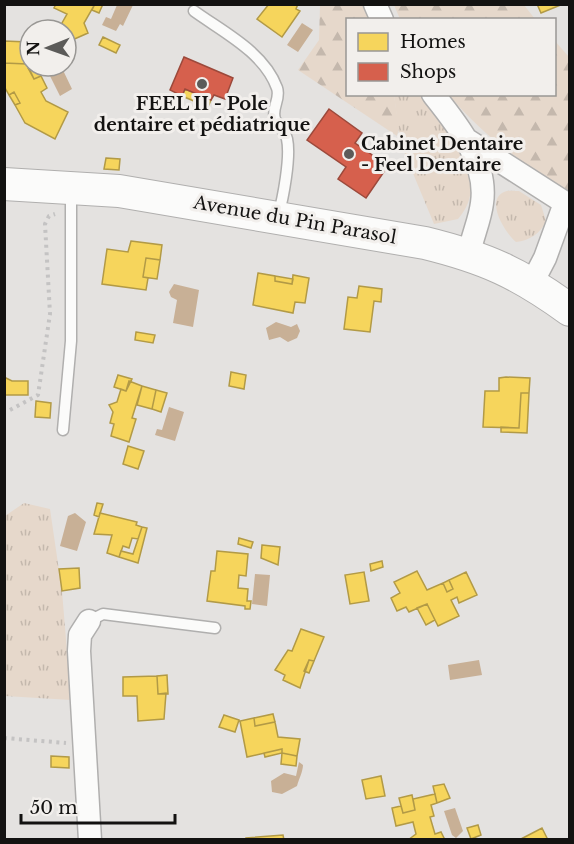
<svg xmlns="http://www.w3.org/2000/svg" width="574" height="844" font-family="'Libre Baskerville',serif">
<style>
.grass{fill:url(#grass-tufts)}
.forest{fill:url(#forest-firs)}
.water{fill:#c8b096}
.homes{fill:#f6d55c;stroke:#b29a46;stroke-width:1.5}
.shops{fill:#d6604d;stroke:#9c493b;stroke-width:1.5}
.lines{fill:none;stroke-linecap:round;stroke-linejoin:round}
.lane-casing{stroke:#b0afae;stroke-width:13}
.street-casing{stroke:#b0afae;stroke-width:25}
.secondary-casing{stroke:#b0afae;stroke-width:34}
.path{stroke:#c4c3c3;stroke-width:4;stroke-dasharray:3 4.5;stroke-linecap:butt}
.lane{stroke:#fbfbfa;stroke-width:10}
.street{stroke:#fbfbfa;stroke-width:22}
.secondary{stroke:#fbfbfa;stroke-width:32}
.poi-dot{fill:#5c5b59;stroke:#f2efec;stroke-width:2}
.labels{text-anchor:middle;stroke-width:6;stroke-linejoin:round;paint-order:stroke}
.poi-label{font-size:18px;font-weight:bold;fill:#131211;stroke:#f2efec}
.street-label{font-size:18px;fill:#131211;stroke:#f2efec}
</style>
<defs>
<pattern id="grass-tufts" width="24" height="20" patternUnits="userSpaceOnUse" patternTransform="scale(1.5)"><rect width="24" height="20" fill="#e6d8cb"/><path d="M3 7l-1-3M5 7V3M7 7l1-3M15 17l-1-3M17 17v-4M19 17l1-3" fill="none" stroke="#c4b8ad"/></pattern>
<pattern id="forest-firs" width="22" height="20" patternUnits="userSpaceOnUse" patternTransform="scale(1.5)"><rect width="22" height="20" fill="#e6d8cb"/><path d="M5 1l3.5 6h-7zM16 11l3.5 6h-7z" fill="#c4b8ad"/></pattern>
</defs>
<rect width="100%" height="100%" fill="#e4e2e0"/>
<path class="grass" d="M394,95H423C446,129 494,179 458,219L434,224L400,142Z
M519,191L541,205L546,221C541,233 529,241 516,242C507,235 484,201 504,192C508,190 515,191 519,191Z
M24,503L50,509L62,591L71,700L5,696V516Z"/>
<path class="forest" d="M320,5H366L372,19L348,20V94L394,95L399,128L397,136L298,70L319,40Z
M394,5H524L535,19H400Z
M555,41L569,57V191C524,165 482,135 449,95L554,94Z"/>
<path class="water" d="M117,5H133L123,26L120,24L116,31L102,25L106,17L111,19Z
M302,23L313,30L298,52L287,45Z
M49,66H61L72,89L60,96L46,68Z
M174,284L199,290L193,327L173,323L177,300L171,297L169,292Z
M276,322L291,327L297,324L300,331L297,338L288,342L280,337L269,340L266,328Z
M169,407L184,412L175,441L155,435L157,429L162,430Z
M75,513L86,522L77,551L60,546L68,516Z
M255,574L270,575L267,606L252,604Z
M479,660L482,675L450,680L448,665Z
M299,762L303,765C303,771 299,779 297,786L282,794L272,792L271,781L284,773L296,776Z
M455,808L463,831L456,838L452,835L444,811Z"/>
<path class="homes" d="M56,4H95L84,23L88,33L70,41L62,23L67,14L54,8Z
M95,4H103L99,13L92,10Z
M269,4H298L296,9L300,11L282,37L257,19Z
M537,4H563L541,13Z
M103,37L120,45L116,53L99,45Z
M4,41L28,42L27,64L4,63Z
M4,63L27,64L34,79L41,76L47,88L41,92L46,101L68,112L55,139L25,123L15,105L20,103L14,92L9,95L4,86Z
M35,66L41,76L34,79L28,68Z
M185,89L211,100L208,107L182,96Z
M14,92L20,103L15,105L9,95Z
M106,158L120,159L119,170L104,169Z
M131,241L162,245L160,260L146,258L143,277L148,278L146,290L102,284L107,249L128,252Z
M146,258L160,260L157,279L143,277Z
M258,273L275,276V281L292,284L293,275L309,278L305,303L295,302L293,313L253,305Z
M275,276L293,279L292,284L275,281Z
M359,286L382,289L381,302L374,301L370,332L344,329L348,297L357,298Z
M136,332L155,335L153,343L135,340Z
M231,372L246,375L244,389L229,386Z
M118,375L132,379L126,391L114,387Z
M4,377L12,381H28V395H4Z
M506,377L530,378L529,393H521L519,428L483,427L485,391H499V378Z
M129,381L142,386L132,418L136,419L129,442L111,436L114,424L110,423L113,412L109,405L117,402L121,389L126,391Z
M142,386L156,390L152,409L137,405Z
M156,390L167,393L161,412L152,409Z
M521,393H529L527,433L501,432V427L519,428Z
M36,401L51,403L50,418L35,417Z
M128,446L144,451L138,469L123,464Z
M97,503L103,504L99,517L94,515Z
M100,513L137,522L136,525L142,527L138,539L132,538L129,548L123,546L119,557L107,553L112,535L94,534Z
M142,527L147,528L138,563L119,557L121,551L133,554Z
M239,538L253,542L251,548L238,544Z
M262,545L280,547L278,565L261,558Z
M217,551L248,554L246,576L239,575L238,588L248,589L247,601H251L250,609H245V606L207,601L211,571H215Z
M382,561L383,567L371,571L370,564Z
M79,568L80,588L62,591L59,569Z
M417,571L427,590L443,583L447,592L453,589L449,580L466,572L477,595L459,603L457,597L451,600L459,616L438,626L427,604L409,612L406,607L397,611L391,598L400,593L394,582Z
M364,572L369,601L350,604L345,575Z
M449,580L453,589L447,592L443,583Z
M427,604L435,620L426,625L417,608Z
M301,629L324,637L314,661L309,660L300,688L283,680L285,675L275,670L288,650L292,651Z
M309,660L314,661L309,673L304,671Z
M167,675L168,694H158L157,676Z
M157,676L158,694L166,693L164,719L138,721L137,696H123V677Z
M273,714L275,722L255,726L254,718Z
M224,715L239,720L235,732L219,727Z
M254,718L255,726L275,722L278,737L300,739L297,756L282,753V749L247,757L240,721Z
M282,749V753L265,757L264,753Z
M282,753L297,756L296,766L281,764Z
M51,756L69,757V768L51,767Z
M381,776L385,796L366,799L362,780Z
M444,784L450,798L437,803L433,786Z
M435,794L437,803L431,805L434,816L430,817L435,834L441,832L445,840H408L416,834L413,822L396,826L392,808L401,806L403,813L415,810L413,799Z
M412,795L415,810L403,813L399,798Z
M478,825L481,835L471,839L467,828Z
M542,828L548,840H519Z
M283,835L284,840H246V838Z"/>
<path class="shops" d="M184,57L233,78L225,99L214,95L211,100L185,89L182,96L170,90Z
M329,109L362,133L355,143L388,166L366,198L338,179L346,167L307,140Z"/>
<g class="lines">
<g class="lane-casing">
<path id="lane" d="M194,11C223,32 264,52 277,88C281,99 271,108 275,119C278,126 285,131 287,139C291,157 283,199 278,216
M63,430L71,341V190
M89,621L103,614L215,628"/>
</g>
<g class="street-casing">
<path id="street" d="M375,4L382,20
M433,94C457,124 488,162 482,203C480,220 472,237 469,254
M467,140L570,206
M532,283L545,258L565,203
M89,621L80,635L79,651L90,840"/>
</g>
<g class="secondary-casing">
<path id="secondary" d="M4,184L119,191L425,243C486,258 519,273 570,310"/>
</g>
<path class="path" d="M10,410L38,395L50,314L45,224L49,216L55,214
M4,738L66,743"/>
<use href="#lane" class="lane"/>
<use href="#street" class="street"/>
<use href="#secondary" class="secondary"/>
</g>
<g class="poi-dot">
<circle cx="202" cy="84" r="6"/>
<circle cx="349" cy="154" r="6"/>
</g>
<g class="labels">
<g class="poi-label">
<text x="202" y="110">FEEL II - Pole<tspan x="202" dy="21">dentaire et pédiatrique</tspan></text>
<text x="361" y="150" text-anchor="start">Cabinet Dentaire<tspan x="361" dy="21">- Feel Dentaire</tspan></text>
</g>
<g class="street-label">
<text transform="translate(295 220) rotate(10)" y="6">Avenue du Pin Parasol</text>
</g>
</g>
<rect width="574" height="844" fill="none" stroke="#131211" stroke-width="12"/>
<rect x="346" y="18" width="210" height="78" fill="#f2efec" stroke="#999794" stroke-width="1.5"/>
<rect x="358" y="33" width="30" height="18" fill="#f6d55c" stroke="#999794" stroke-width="1.5"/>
<text x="400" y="48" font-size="18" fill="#131211">Homes</text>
<rect x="358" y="63" width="30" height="18" fill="#d6604d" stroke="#999794" stroke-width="1.5"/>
<text x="400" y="78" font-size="18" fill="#131211">Shops</text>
<g transform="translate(48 48) rotate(269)"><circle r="28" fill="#f2efec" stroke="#999794" stroke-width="1.5"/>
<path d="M0-4.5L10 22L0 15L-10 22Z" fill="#5c5b59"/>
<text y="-9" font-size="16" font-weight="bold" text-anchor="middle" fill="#131211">N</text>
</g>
<path d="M21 814v9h154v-9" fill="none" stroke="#131211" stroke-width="3"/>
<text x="30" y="814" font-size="18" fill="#131211" stroke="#f2efec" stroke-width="4.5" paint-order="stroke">50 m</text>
</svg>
